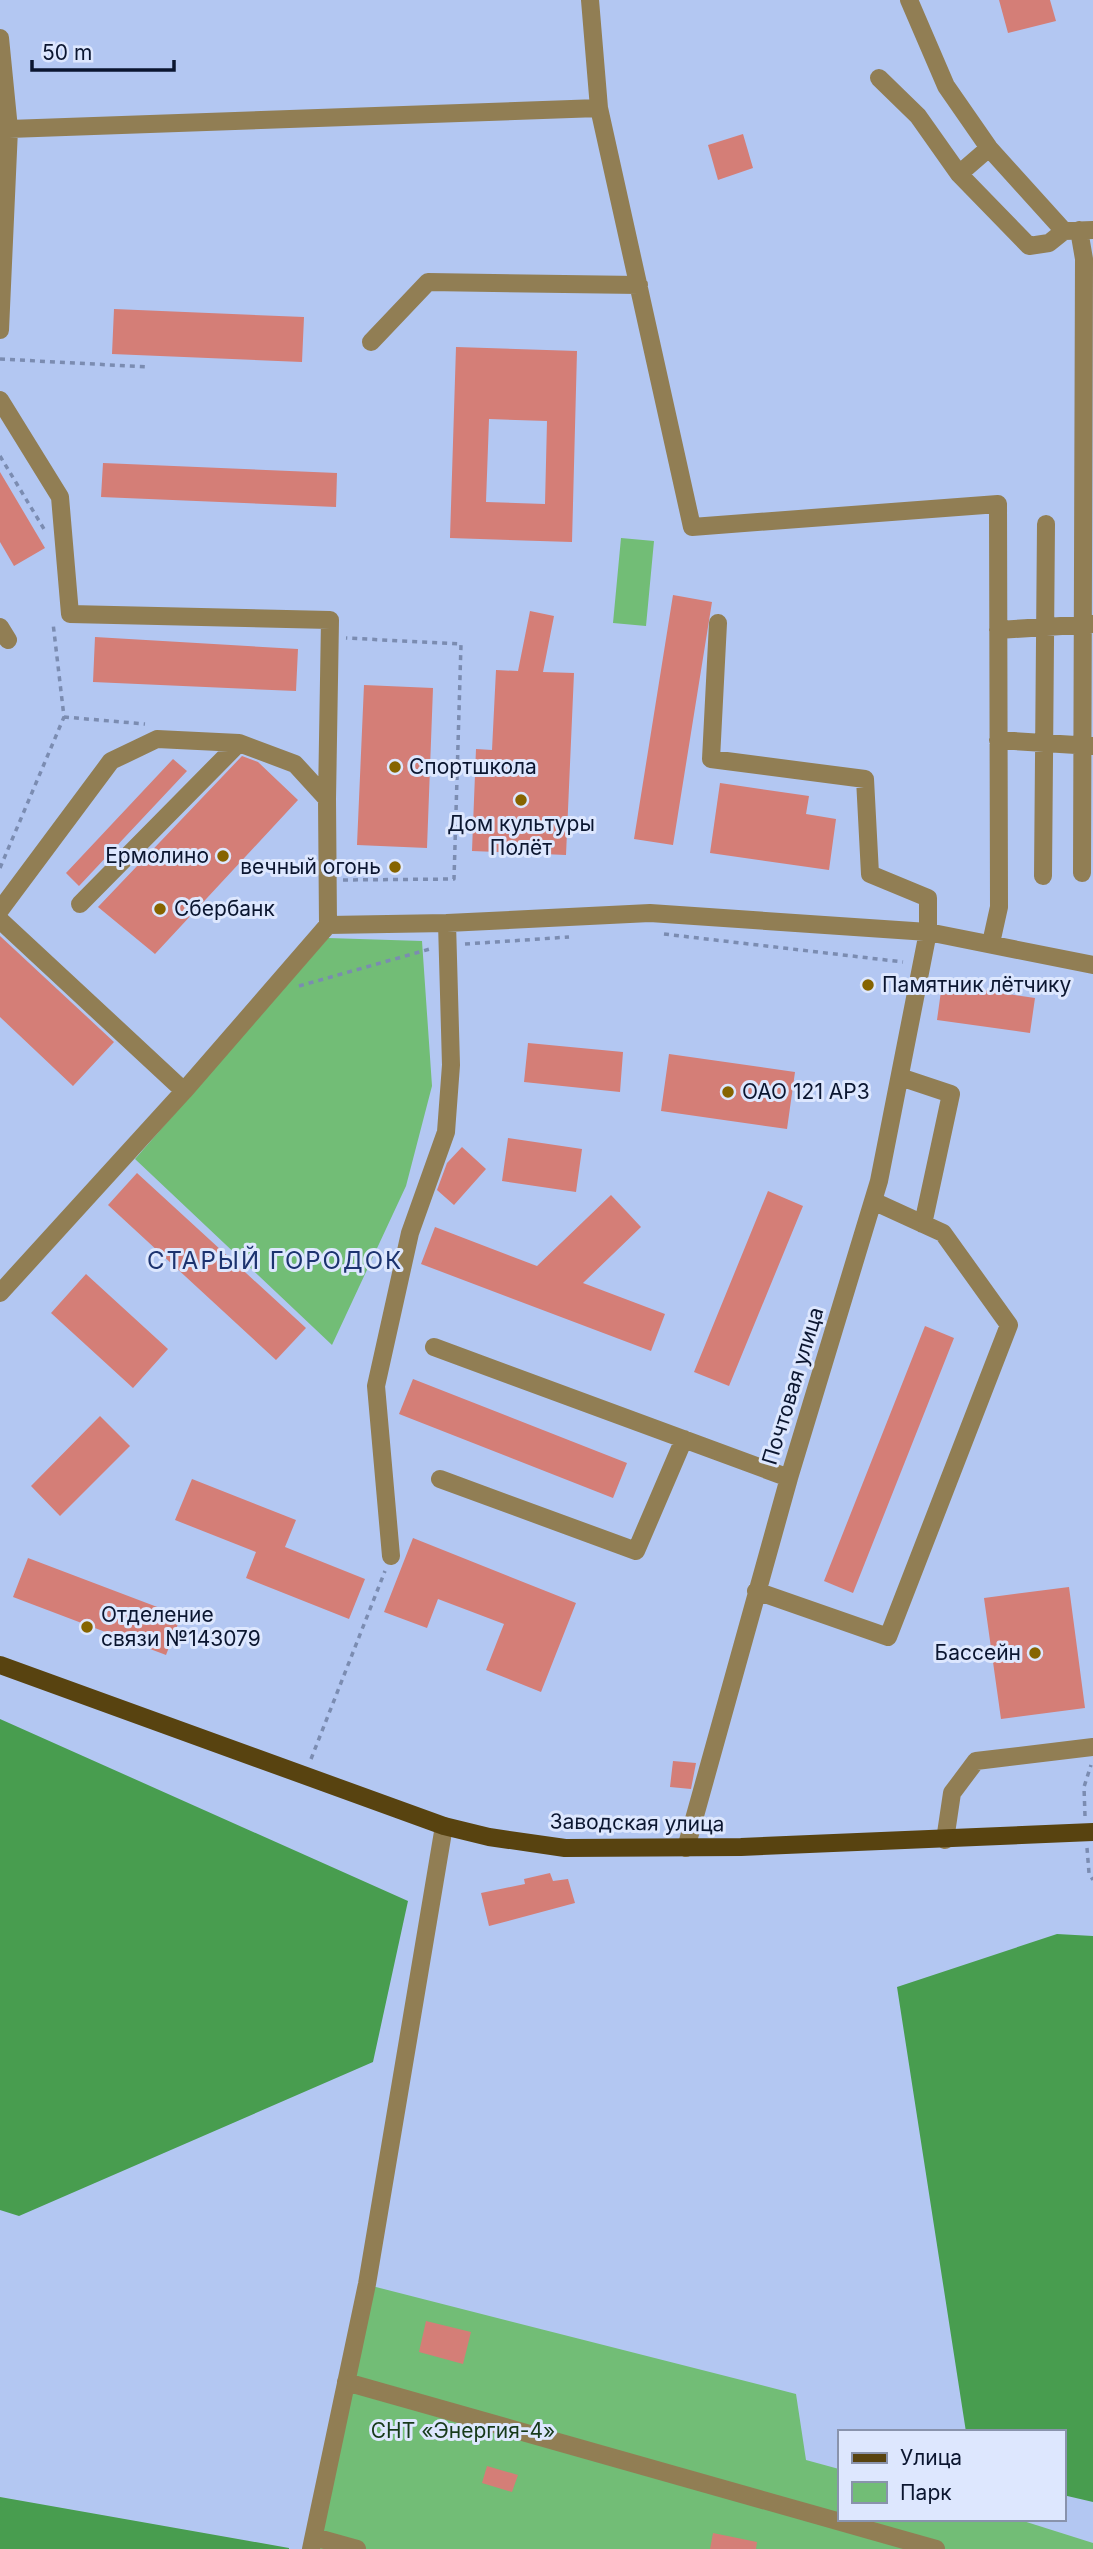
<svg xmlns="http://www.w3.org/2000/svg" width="1093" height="2549" font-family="Inter,sans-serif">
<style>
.green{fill:#72bd76}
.forest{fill:#489d4f}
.building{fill:#d47e77;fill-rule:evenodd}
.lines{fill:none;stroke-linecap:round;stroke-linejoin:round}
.path{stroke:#7b8cb1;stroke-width:3.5;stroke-dasharray:5 5;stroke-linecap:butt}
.minor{stroke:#917e54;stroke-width:18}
.major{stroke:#584310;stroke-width:18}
.poi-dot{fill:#866400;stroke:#dde7fe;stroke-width:2.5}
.labels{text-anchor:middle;stroke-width:6;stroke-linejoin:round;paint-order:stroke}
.poi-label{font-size:21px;fill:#0b1630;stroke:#dde7fe;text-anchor:start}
.street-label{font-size:21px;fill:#0b1630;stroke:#dde7fe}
.park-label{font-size:21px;fill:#173a1a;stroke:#dde7fe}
.quarter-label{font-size:24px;letter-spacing:2px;fill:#1c336f;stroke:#dde7fe}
</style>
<rect width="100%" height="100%" fill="#b3c7f2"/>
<path class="green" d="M621,538L654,541L646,626L613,623Z
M328,938L422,941L432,1086L406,1186L332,1345L135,1159Z
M372,2286L796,2394L806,2460L839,2469V2519H1017L1093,2543V2549H315Z"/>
<path class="forest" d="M0,1719L408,1901L373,2062L19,2216L0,2210Z
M1057,1934L1093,1936V2502L1063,2495V2432H966L897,1987Z
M0,2497L289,2548V2549H0Z"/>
<path class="building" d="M999,0H1050L1056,21L1008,33Z
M743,134L753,168L718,180L708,145Z
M114,309L304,317L302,362L112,354Z
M456,347L577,351L572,542L450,538ZM489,419L547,421L545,504L486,502Z
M103,463L337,473L336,507L101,497Z
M0,472L45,548L14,566L0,542Z
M673,595L712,602L673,845L634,839Z
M530,611L554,616L543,672L574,673L566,855L472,851L476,749L492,750L496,670L518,671Z
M95,637L298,649L296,691L93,682Z
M364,685L433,688L427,848L357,845Z
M242,756L258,762L298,800L155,954L98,907Z
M173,759L187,771L79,886L66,873Z
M720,783L809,796L806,814L836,819L829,870L710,853Z
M0,936L114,1042L73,1086L0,1017Z
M942,984L1035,998L1030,1033L937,1020Z
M528,1043L623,1052L620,1092L524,1082Z
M669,1054L795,1072L787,1129L661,1111Z
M508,1138L582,1149L576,1192L502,1181Z
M462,1147L486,1169L454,1205L437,1190L447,1163Z
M137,1173L306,1328L276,1360L108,1205Z
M768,1191L803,1206L729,1386L694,1372Z
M611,1195L641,1227L583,1283L665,1314L651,1351L421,1264L435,1227L537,1266Z
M86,1274L168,1349L133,1388L51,1313Z
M925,1326L954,1338L853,1593L824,1581Z
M413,1379L627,1463L613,1498L399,1414Z
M100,1416L130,1446L60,1516L31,1486Z
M192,1479L296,1520L285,1547L365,1579L349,1619L246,1578L256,1552L175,1520Z
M413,1538L576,1603L541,1692L486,1670L504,1624L438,1599L427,1628L384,1612Z
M28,1558L181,1616L166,1655L13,1597Z
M1069,1587L1085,1708L1001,1719L984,1598Z
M673,1761L696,1763L691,1789L670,1787Z
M550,1873L553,1881L568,1879L575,1903L489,1926L481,1893L525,1884L524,1879Z
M426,2321L471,2332L463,2364L419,2352Z
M487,2466L518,2475L512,2492L482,2483Z
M713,2533L757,2542L756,2549H710Z"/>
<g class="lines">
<path class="path" d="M0,359L149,367
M0,456L44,529
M64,717L145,724
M0,868L64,717L53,623
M343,880L454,879L461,644L346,638
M664,934L903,962
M465,944L569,937
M299,986L430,949
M311,1759L385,1571
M1085,1816L1084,1787L1091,1765
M1087,1848L1089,1873L1093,1880"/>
<path class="minor" d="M590,0L599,108L692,527L998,504L999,907L991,943
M909,0L946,86L989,148L1064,231L1093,230
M0,38L9,129L0,330
M879,78L918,116L959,174L1029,246L1049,243L1064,231
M9,129L599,108
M959,174L989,148
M1079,230L1084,259L1082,873
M371,342L428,282L639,285
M0,400L60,497L70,614L330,620L327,799
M0,627L8,640
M998,630L1093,624
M998,740L1092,746
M1043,876L1046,524
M80,904L239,743
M0,910L111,761L157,739L239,743L295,764L327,799L328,925L184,1091L0,1293
M0,920L184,1091
M447,923L650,913L928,932L1093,965
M328,925L447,923L451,1065L446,1132L410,1233L376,1386L391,1556
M900,1077L951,1094L923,1224
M434,1347L789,1478
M440,1479L636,1551L684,1439
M756,1591L888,1637L1009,1325L943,1233L873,1201
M945,1840L952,1793L976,1761L1093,1747
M686,1848L789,1478L879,1181L928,932V898L870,874L865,779L711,759L718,623
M346,2382L936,2549
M314,2537L357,2549
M311,2549L367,2284L444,1826"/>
<path class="major" d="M0,1665L444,1826L489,1837L565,1848L741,1847L1093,1832"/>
</g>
<g class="poi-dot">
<circle cx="395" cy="767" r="7"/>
<circle cx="521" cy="800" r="7"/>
<circle cx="223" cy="856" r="7"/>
<circle cx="395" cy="867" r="7"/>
<circle cx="160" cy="909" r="7"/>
<circle cx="868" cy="985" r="7"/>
<circle cx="728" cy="1092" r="7"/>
<circle cx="87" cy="1627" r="7"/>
<circle cx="1035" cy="1653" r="7"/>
</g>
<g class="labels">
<g class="poi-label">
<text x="409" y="774">Спортшкола</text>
<text x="521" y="831" text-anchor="middle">Дом культуры<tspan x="521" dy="24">Полёт</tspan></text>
<text x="209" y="863" text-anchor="end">Ермолино</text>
<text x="381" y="874" text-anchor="end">вечный огонь</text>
<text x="174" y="916">Сбербанк</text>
<text x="882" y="992">Памятник лётчику</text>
<text x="742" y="1099">OAO 121 АРЗ</text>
<text x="101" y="1622">Отделение<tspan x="101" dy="24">связи №143079</tspan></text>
<text x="1021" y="1660" text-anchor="end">Бассейн</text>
</g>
<g class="street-label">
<text transform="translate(793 1386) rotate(-73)" y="7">Почтовая улица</text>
<text transform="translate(637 1823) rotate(1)" y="7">Заводская улица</text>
</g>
<g class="park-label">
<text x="463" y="2438">СНТ «Энергия-4»</text>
</g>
<g class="quarter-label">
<text x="275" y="1269">СТАРЫЙ ГОРОДОК</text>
</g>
</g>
<rect x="838" y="2430" width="228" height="91" fill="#dde7fe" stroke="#8993ac" stroke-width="2"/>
<rect x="852" y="2453" width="35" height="10" fill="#584310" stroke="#8993ac" stroke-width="2"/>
<text x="900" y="2465" font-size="21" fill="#0b1630">Улица</text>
<rect x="852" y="2482" width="35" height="21" fill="#72bd76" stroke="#8993ac" stroke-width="2"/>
<text x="900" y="2500" font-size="21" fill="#0b1630">Парк</text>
<path d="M32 60v10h142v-10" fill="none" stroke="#0b1630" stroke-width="3.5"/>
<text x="42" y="60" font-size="21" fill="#0b1630" stroke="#dde7fe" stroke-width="5" paint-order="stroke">50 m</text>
</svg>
